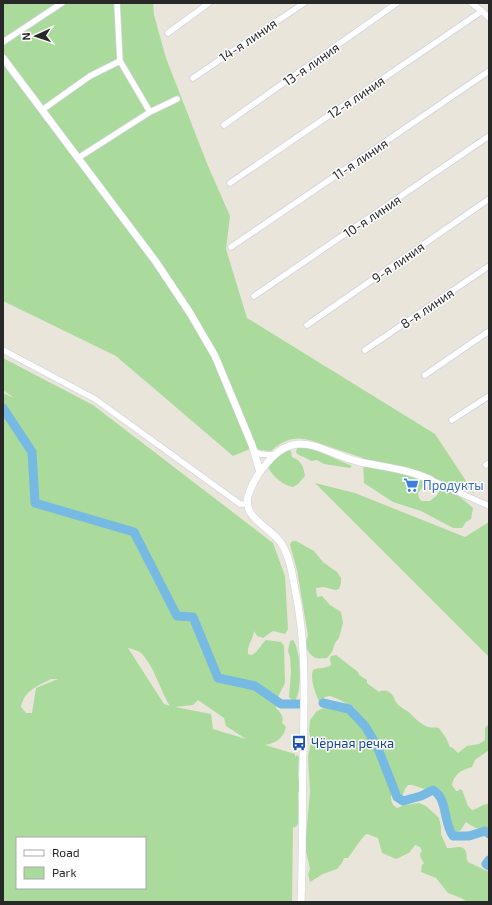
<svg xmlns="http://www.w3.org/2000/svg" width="492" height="905" font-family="'Exo 2',sans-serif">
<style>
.green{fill:#aadb9c;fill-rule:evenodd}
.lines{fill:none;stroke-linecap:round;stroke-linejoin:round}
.river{stroke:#76bae3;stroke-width:9}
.minor-casing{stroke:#d0d1e0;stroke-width:7}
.tertiary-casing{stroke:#d0d1e0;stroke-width:8}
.minor{stroke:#fff;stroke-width:5.5}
.tertiary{stroke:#fff;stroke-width:7}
.labels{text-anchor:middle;stroke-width:3;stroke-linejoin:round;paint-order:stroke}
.street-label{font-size:13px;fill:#282828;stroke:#fff}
.shop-label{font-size:13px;fill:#366cbe;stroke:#fff;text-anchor:start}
.transit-label{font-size:13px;fill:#164399;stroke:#fff;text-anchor:start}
</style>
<rect width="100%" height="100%" fill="#e9e5db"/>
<path class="green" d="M3,3H153L154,15L166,58L208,166L230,216L226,249L247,318L435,434L474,493L458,485L444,483L431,477L418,493L419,498L421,501H430L437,495L440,490C453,489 464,500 473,508L471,519L466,522L462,528H453L421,511L393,502L364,483L363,458C352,454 341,451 330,447C305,438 293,432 271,451L260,450L255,447L233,456L116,356L3,301Z
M3,358L93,405L273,543L285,576L288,629L285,634L273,631L263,638L257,636L254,631C253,640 247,645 248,654L252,655C259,651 261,644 266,640L281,642L284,646L285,683L276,701V708C281,713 284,717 282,723L286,727C283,739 276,743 265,745L295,754V757L297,755L299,757L298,775L300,788L298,793V823L296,827H293L292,902H3V393L14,398L3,390ZM128,648C132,649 137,650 140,652C154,665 160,690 170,706L164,704ZM51,679H58L36,688L32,713H26L21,707C25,690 36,687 51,679ZM198,700L224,718L226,726L246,739L213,729L211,714L175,707L193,705ZM17,838H145V888H17Z
M301,447L311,448L352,466L350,468L324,464L317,460L311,461C306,457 301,457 296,453L297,448Z
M288,450L291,451L292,457C302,461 303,466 305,476L298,484L293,487C283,485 273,477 268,467L277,457Z
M315,483L355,493L465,537L489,522V657Z
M293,541H296L314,551L323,562L337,572L341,578V583L339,589L335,590L324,587L316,588L317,597L322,596L330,605L341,612L343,623L339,638L335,643L332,652L327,658C323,658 320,659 316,658C308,655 303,644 308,636L297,570L290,545L291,542Z
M293,640C301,649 303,693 294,702L289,697L291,672L290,657L288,651L290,641Z
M336,655L358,672L359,675L367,680V683L379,692C384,689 390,691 393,696C395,698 394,700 396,702C399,707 404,709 409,712C413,717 422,725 428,727C432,728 435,727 439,728L446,738L450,747L453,748L458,753L467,746L479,744L485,740V728L489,724V750L475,760L472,767C463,770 455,772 452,785L456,791H458L460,789L462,790L468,806L472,810C478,809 481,804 489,804V830L486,828C476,830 474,827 466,822L461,830L456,832L453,830C449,816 447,801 438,790L431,791L412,785H408L405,789L402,797L397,786L391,791C391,798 390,804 397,808L405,805L419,803L426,806L436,815L439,818L441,827V834L447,848C453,849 463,843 466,852C467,856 466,858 468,862L489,872V902H467L461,898L448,893L436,878L421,872L422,865L424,863C421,858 418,855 422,851L420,847L415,845L409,853L396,859L382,853L378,838L367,834C362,836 353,852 348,858H344L342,863L337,869L323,874L310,882L308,874L310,869L306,851V836L310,792L308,757L311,741L309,731L310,720L317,711L329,706L335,705H340L355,716L356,713L355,708L338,699L330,696L325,697L323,699L319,701C315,693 310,679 313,670C319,667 326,669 331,665L330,659L331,656Z"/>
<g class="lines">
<path class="river" d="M3,408L32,452L35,503L134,532L177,616L193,617L218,678L255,686L281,704H301
M323,703L349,709L365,726L377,746L397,797L403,801L421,796L433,790C448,799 443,822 453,836H469L485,831L489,834
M489,860L486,864L489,866"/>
<g class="minor-casing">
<path id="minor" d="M117,3L120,61L150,112
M471,3L482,11L489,18
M168,33L209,3
M3,42L62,3
M193,78L304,3
M42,110L90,76L120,61
M224,125L397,3
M78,158L150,112L177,99
M230,183L482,11
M231,247L489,71
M254,296L489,136
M307,325L489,199
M3,350L95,399L240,504H248
M365,350L489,266
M425,375L489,331
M452,420L489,396
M253,451L260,454L273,455
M486,465L489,463
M431,480L489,506"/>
</g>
<g class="tertiary-casing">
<path id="tertiary" d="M3,58L156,262L190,313L215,356L252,445L260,472
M301,902C303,854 302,806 303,758C304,701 307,644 295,589C292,573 290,557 281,543C272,528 242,518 248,496C252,484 259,472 267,463C298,425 323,454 360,462C384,467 408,469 431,480"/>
</g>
<use href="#minor" class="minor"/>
<use href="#tertiary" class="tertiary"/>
</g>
<defs>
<g id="supermarket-bare" transform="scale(1.2)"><path d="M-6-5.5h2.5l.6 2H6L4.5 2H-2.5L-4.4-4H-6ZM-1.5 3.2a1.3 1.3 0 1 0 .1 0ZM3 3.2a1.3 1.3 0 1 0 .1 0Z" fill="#3f7fe0" stroke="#fff" stroke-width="2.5" paint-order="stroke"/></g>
<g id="bus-bare" transform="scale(1.2)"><path d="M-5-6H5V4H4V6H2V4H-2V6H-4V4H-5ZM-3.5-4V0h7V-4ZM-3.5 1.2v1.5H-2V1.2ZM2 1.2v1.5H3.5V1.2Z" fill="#1a4fb4" stroke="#fff" stroke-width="2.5" paint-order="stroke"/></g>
</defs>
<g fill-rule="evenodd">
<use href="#supermarket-bare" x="411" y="485"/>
<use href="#bus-bare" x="299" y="743"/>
</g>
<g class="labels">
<g class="street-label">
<text transform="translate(248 40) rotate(-34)" y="5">14-я линия</text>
<text transform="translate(311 64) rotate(-35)" y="5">13-я линия</text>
<text transform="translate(356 97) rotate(-34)" y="5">12-я линия</text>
<text transform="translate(360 159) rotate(-34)" y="5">11-я линия</text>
<text transform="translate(372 216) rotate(-34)" y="5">10-я линия</text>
<text transform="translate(398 262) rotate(-35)" y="5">9-я линия</text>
<text transform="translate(427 308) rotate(-34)" y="5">8-я линия</text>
</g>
<g class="shop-label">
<text x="423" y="490">Продукты</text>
</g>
<g class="transit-label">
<text x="311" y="748">Чёрная речка</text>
</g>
</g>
<rect width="492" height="905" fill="none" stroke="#282828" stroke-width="8"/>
<rect x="16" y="837" width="130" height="52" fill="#ffffff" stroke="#a9a9a9"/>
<rect x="24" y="850" width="20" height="6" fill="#ffffff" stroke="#a9a9a9"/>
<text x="52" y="857" font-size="12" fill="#282828">Road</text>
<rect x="24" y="867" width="20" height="12" fill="#aadb9c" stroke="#a9a9a9"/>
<text x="52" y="877" font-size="12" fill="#282828">Park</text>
<g transform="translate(36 36) rotate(267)" stroke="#ffffff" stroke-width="3" paint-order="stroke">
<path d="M0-3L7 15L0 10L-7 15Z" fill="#282828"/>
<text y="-6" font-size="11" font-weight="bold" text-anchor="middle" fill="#282828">N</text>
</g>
</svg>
